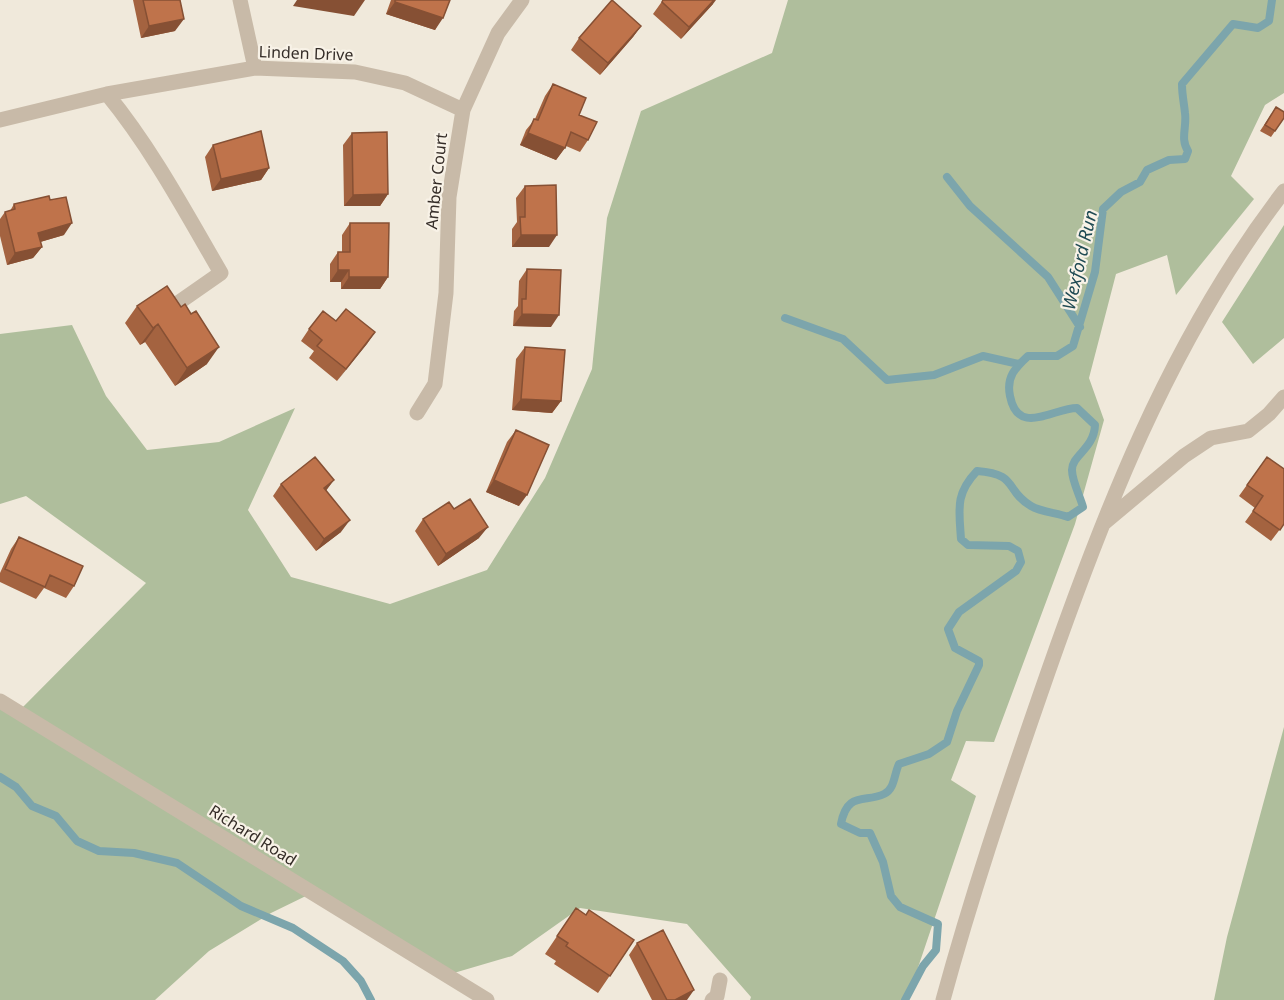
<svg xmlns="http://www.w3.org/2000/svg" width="1284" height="1000" font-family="'Noto Sans',sans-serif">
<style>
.green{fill:#afbe9c}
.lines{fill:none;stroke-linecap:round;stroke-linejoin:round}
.stream{stroke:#7ca5ac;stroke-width:8}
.minor{stroke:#c8baa8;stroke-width:15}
.wall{fill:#a46340}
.shaded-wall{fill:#865034}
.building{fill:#bf734b;stroke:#865034;stroke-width:1.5}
.labels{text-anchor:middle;stroke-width:4.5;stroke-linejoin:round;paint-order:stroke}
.street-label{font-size:16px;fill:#352d28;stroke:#f8f2e7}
.water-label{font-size:18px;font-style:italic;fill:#204b54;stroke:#f8f2e7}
</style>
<rect width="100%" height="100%" fill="#f0e9db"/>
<path class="green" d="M788,0H1284V93L1265,105L1231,176L1254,199L1176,295L1167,255L1116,274L1089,378L1104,420L1075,524L994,742L966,741L951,780L976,796L907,1000H750L751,997L687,924L580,908L512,956L447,975L312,893L271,913L209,951L155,1000H0V701L18,712L146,583L26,496L0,504V334L72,325L106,396L147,450L219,442L295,408L248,510L291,577L390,604L487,570L545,478L592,369L607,218L641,111L772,53Z
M1284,225V338L1253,364L1222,322Z
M1284,727V1000H1214L1227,937Z"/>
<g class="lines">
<path class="stream" d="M947,177L970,206L1048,277L1080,327
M785,318L843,339L887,380L934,375L983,356L1019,364
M0,777L16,787L32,806L56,816L77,841L99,851L134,853L177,863L241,906L293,928L343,961L361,981L371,1000
M905,1000L923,966L936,950L938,924L900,907L891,896L883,862L870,833H860L841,824C847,791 865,803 884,794C895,789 894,774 899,764L929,754L947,742L957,711L979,665V661L955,648L948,629L959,612L1016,571L1021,562L1018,551L1009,546L968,545L961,539C959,509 955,494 977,471C1019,474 1004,490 1031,506C1041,512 1057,513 1068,517L1083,507C1080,496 1072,481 1072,470C1072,455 1094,449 1095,425L1077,408C1053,408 1018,437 1010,396C1006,377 1015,368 1028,356H1057L1073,346L1095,272L1103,209L1121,192L1140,182L1147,170L1169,160L1185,159L1188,151C1180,139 1187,127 1185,113C1184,103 1182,95 1182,84L1233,24L1258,28L1269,21L1272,0"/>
<path class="minor" d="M240,0L255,68
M107,94L255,68L355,72L405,83L463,110
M0,120L107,94C152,149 185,211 221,273L178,303
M417,413L435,384L446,293L449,197L463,110L498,33L522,0
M1104,523L1184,456L1211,438L1248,431L1269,414L1284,397
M0,701L487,1000
M712,1000L717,996L720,980
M943,1000C971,897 1004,799 1039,698C1100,521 1168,342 1284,191"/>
</g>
<path class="wall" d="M133,0H180L175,31L141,38Z
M391,0H450L435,30L386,14Z
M663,0L713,4L681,39L653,14Z
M641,26L633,37L600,75L571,50L579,38Z
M553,84L579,115L588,140L580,152L566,146L556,160L520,145L526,130L535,119L545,96Z
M1276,107L1284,118L1271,137L1260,131Z
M352,133L388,194L380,206H344L343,145Z
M213,145L269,168L261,180L212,191L205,157Z
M525,186L549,247H512V229L517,222L516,198Z
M50,200L64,235L40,242L42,247L33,258L7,265L0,236V219L5,212L10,211L14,204Z
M350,223L388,277L380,289H341V282H330V264L338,252H342V235Z
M527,269L551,327L513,326L514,311L518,306L519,281Z
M137,306L207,364L175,386L145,342L140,345L125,323Z
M336,321L375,332L337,381L309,358L314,351L301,341L309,329Z
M525,347L561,401L552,413L512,410L516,359Z
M516,430L519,506L486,492L507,442Z
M1267,457L1284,524L1271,541L1245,522L1255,508L1239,496Z
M334,480L326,490L341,532L316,551L273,496L281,484Z
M423,519L479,538L438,566L415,531Z
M19,537L74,586L66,598L44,588L36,599L0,582V573L11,549Z
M576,908L586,915L634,940L598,993L554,964L556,961L545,954Z
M637,943L687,1000H652L629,955Z"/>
<path class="shaded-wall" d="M297,0H365L354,16L293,6Z
M714,0H716L713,4L681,39L689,27Z
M395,2L443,18L435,30L386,14Z
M184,19L175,31L141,38L149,26Z
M641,26L633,37L600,75L608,63Z
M528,133L565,148L556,160L520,145Z
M269,168L261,180L212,191L221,179Z
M388,194L380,206H344L353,195Z
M72,223L64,235L30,245L38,233Z
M521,235H557L549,247H512Z
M42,247L33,258L7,265L15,253Z
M338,270H349L341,282H330Z
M349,277H388L380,289H341Z
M522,314L559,315L551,327L513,326Z
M158,324L145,342L140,345L153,328Z
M375,332L367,344L337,381L346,369Z
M219,347L207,364L175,386L187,368Z
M521,399L561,401L552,413L512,410Z
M334,480L325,492L324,488Z
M494,480L527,495L519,506L486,492Z
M350,520L341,532L316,551L324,539Z
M488,527L479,538L438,566L446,554Z
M694,990L687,1000H675Z"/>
<path class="building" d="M143,0H180L184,19L149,26Z
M395,0H450L443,18L395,2Z
M612,0L641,26L608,63L579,38Z
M663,0H714L689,27L662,2Z
M553,84L586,98L579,115L597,122L588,140L571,132L565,148L528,133L534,119L538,120Z
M1276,107L1284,112V118L1275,131L1265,125Z
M261,131L269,168L221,179L213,145Z
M387,132L388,194L353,195L352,133Z
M556,185L557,235H521L520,217H525V186Z
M49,196L50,200L66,197L72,223L38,233L42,247L15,253L5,212L15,209L14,204Z
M350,223H389L388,277H349V270H338V252H350Z
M527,269L561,270L559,315L522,314V299H526Z
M167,286L181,307L185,304L191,314L196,311L219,347L187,368L158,324L153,328L137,306Z
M346,309L375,332L346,369L317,346L322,340L309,329L323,311L336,321Z
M525,347L565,350L561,401L521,399Z
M516,430L549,445L527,495L494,480Z
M315,457L334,480L324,488L350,520L324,539L281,484Z
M1267,457L1284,469V524L1280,530L1253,511L1263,496L1247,485Z
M470,499L488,527L446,554L423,519L449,502L454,509Z
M19,537L83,566L74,586L50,575L45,587L5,569Z
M576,908L586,915L589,910L634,940L610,976L566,946L568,943L557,936Z
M663,930L694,990L675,1000H667L637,943Z"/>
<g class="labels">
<g class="street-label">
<text transform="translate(306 53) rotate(2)" y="6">Linden Drive</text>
<text transform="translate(436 181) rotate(-84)" y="6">Amber Court</text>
<text transform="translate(253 835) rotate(32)" y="6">Richard Road</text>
</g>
<g class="water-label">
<text transform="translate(1080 260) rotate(-77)" y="6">Wexford Run</text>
</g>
</g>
</svg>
